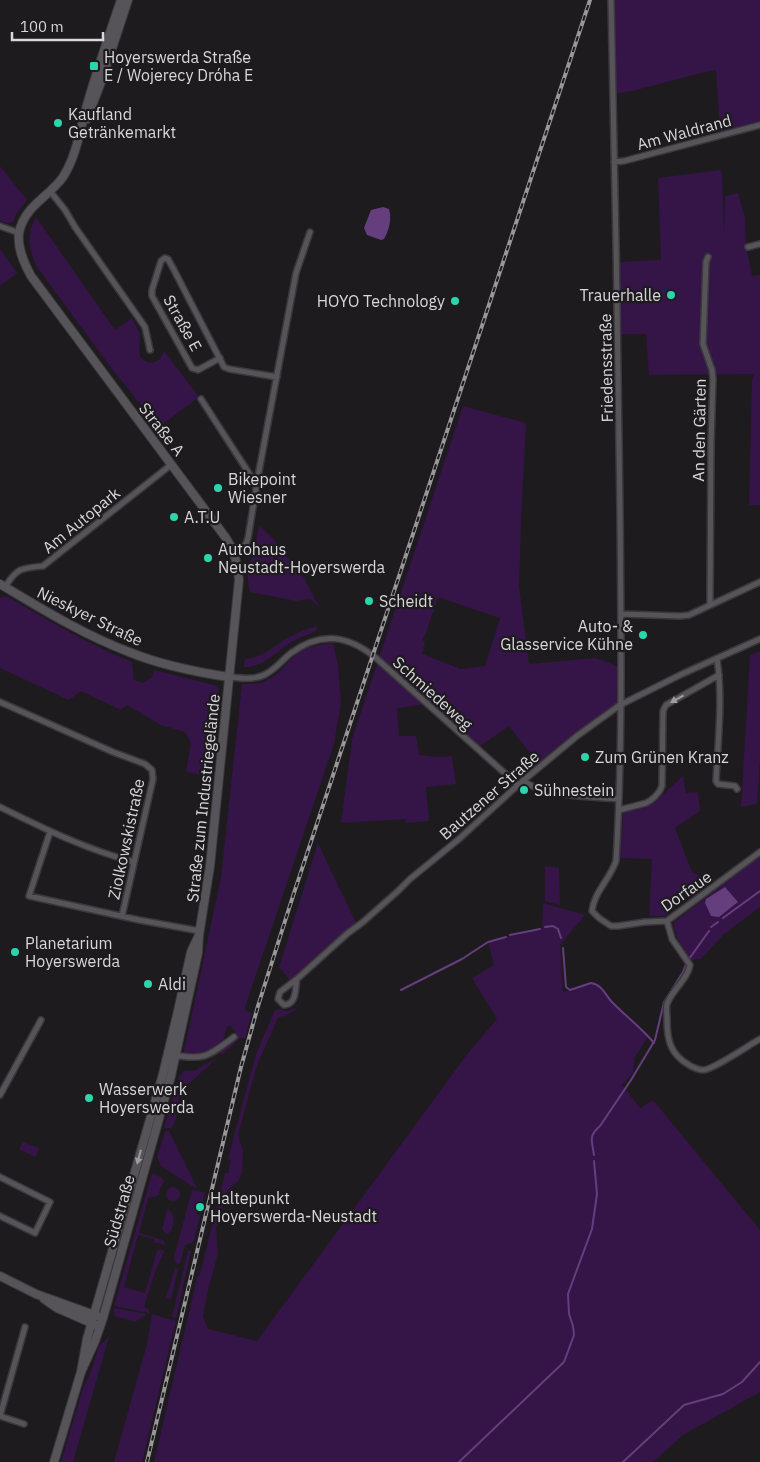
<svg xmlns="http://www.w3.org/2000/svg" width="760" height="1462" font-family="'IBM Plex Sans',sans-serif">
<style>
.green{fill:#351447;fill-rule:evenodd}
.water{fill:#653e7e}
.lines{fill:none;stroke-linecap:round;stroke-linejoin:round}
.stream{stroke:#653e7e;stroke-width:2}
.street-casing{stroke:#3a383b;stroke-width:8}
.secondary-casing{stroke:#3a383b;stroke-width:10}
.street{stroke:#575459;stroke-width:5}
.secondary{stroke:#575459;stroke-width:8}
.rail-casing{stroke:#99979a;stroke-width:4}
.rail{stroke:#1e1b1f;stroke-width:2;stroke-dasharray:5.5;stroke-linecap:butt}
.oneway{fill:#9e9ca0}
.poi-dot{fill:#2cd5ab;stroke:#1e1b1f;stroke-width:2}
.labels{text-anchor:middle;stroke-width:4.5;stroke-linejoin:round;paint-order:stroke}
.poi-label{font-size:16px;fill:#d9d7da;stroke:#1e1b1f;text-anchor:start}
.street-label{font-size:16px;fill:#d9d7da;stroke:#1e1b1f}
</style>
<rect width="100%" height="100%" fill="#1e1b1f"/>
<path class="green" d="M611,0H760V123L720,132L716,70L705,72L632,91L614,94Z
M0,166L27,200L16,214L13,222L7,223L0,221Z
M720,170L722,173L724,235L725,196L738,193L745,218L746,245L752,276L760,275V505H749L752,380L754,374L649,375L646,334H620L619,262L661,260L658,178Z
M36,217L115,330L132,318L140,334L139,353L141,358L147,362L153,363L160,359L164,351L199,397L159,427L112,369L37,267C29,250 26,234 36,217Z
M0,249L17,273L0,286Z
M463,406L526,423L521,522L519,586L529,664L595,658L602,660L621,668L620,705L541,767L509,726L477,748L427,704L397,708L399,736H416L419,755L439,757L452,756L456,784L426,787L429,821L406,823L405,819L341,823L352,739ZM438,597L500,618L485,666L461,669L422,654L425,642L422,640L426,633Z
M259,525L275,541L304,578L319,607L310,599L296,601L250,592L248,581V567L254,553Z
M6,596C48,620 88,644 132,662L134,680L143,683L152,677L154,670L214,685L218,687L219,699L215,710L208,776L186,772L191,743L185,732L161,725L127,705L121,710L81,691L69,700L0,668V598Z
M317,626L316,631C310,634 303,636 297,639C278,648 266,668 244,667L245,659C264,657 271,648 287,638C297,633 306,629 317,626Z
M333,643L338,665L341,702L334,744L244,1010L252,1013L245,1038H240L222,1055L220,1052L238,1036L230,1025L226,1028V1031L222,1044L205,1054L183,1056L221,877L242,684C252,684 261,684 269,679C282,672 289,658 302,651C311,646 322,644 333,643Z
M760,651V762L757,804L741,807L750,655Z
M683,776L686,793L698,792L700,811L675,828L692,872L702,877L666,916H649L652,859L620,858L623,813L654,803Z
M318,843L356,923L290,980L279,967Z
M760,856V907L724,934L701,959L691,960L677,938L673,923Z
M545,866L559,868L560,905L545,901Z
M543,903L585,915L560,945L563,992L591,983H595L599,986L610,1000L648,1037L635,1057L633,1073L622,1085L640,1108L653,1100L760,1230V1392L683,1435L653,1462H154L197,1278L200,1274L225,1173H228L231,1160L228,1159L256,1054L275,1010L279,1009L287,1011L295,1008L296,1010L286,1015L278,1018L257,1065L238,1135L243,1151L242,1173L238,1181L228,1190L216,1228L218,1253L208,1290L203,1317L208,1329L257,1341L468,1053L497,1019L472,978L494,965L488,942L542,928Z
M216,1058V1059L180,1092L176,1119L172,1128H164L179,1077L184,1071L196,1070Z
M165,1131H169L197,1188L192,1186L161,1166L157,1157Z
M23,1142L39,1148L35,1157L19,1149Z
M152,1173L162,1178L164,1182L160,1189L159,1194L155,1197H151L148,1198L139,1233L163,1240L166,1245L154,1242V1239L138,1235L124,1287L145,1293L157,1251L160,1249L163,1250L165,1254L163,1253L153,1278L144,1307L149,1309V1313L114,1306Z
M166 1194a7 7 0 1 1 14 0a7 7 0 1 1-14 0Z
M192,1190L205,1193L203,1202H200L197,1214L200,1215L194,1240L192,1243L185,1245L180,1264L175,1263L174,1257Z
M169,1210C176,1217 175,1226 169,1233L166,1234L162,1229L167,1211Z
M188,1251H191L176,1318L172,1317Z
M175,1268L178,1269L171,1299L166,1298Z
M115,1308L145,1314L146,1315L135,1322L115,1316L113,1309Z
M152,1314L176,1321L142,1462H114L147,1344Z
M109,1337L73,1462H61L83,1388L90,1374L99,1346Z"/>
<path class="water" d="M383,207L389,209C392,219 389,230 384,239L381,240L367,235L364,228L371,210Z
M725,887L738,902L719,917L711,916L705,903L706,899Z"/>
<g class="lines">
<path class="stream" d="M723,918L760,891
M545,927L553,926L558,929L561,938
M711,927L718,922
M510,935L540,929
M563,948L566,987L570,990L591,983C601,984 605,994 611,1001C624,1015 641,1027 654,1043
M689,959L709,931
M401,990L462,959L488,942L506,937
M594,1155C592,1141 588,1136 600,1126L631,1080L655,1040L664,1002L683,972L686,964
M459,1462L564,1362L574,1335L573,1326L569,1314L568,1294L592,1229L597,1194L594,1161
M623,1462L684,1405L723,1394L742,1382L760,1362"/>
<g class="street-casing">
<path id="street" d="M611,0C615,170 618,341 620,511C621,628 623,745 616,861C610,879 594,892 592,911L599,918L611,926H618L645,922L667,921L760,852
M614,162L624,161L760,125
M50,191L65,210L75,227L145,327L150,350
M0,226L19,233
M748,247L760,244
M708,257L706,262L703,344L712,370L713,379L711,443L710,605
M220,358L198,370L192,368L152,296V290L161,261L165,258L168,259L174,270L224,367L229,369L277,377
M201,399L256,484
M234,552L246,544L248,538L259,471L296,273L310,232
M5,587C17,568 21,568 43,566L172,464
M621,614L680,616L689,615L760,582
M717,659C723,698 718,740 716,781L718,784L735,786L737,789
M229,677C241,678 253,680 264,675C275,670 281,661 291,653C321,631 348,635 376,658L518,785
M0,702L113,752L145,764L152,770L153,779L122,916
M525,781C538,796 598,797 619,799
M0,807C45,829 85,849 134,862
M619,810L646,803C653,800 660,792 662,786L663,711L666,705L719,675
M50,832L29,896L139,920L200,931
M667,921L672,939L690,965C688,979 672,990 667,1004C666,1009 667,1014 667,1019C667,1040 670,1054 689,1065C692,1067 699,1070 703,1070C713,1070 749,1045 760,1039
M297,979C295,989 297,1004 284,1005L278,999L280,992L297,979L348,933L363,922L398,891L410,879L459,839L518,785L577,736L620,705L682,674L760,639
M174,1055C205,1061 210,1055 234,1037
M0,1095L41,1020
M0,1177L50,1202L35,1233L0,1216
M24,1424L0,1416L25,1327"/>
</g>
<g class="secondary-casing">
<path id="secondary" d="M87,119L101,82L128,0
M0,584C42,609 84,635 129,652C161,665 195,672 229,677
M0,1276L36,1294L97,1316
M44,1299L57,1308L96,1325
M81,1372L95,1341L103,1318L171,1076L198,953L199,935L210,866L239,580C238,565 235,551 226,538L31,276C24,263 17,248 19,233C24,206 49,197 63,177C77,155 80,129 87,105C97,70 109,35 121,0
M54,1462L81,1372L87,1339L163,1074L178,1011L191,952L198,937"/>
</g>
<use href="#street" class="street"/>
<use href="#secondary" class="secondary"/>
<g class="rail-casing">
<path id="rail" d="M147,1462L241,1067L258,1006L293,896L590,0"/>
</g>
<use href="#rail" class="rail"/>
</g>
<defs><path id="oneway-solid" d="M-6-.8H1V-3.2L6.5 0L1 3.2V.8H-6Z" transform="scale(1.25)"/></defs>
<g class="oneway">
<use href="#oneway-solid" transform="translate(677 699) rotate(151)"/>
<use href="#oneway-solid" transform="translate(139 1157) rotate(105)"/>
</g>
<g class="poi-dot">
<rect x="89" y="61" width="10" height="10" rx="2.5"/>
<circle cx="58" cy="123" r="5"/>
<circle cx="671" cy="295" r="5"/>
<circle cx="455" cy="301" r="5"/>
<circle cx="218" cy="488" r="5"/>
<circle cx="174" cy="517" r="5"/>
<circle cx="208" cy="558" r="5"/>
<circle cx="369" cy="601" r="5"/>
<circle cx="643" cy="635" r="5"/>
<circle cx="585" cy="757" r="5"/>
<circle cx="524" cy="790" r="5"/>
<circle cx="15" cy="952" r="5"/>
<circle cx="148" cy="984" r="5"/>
<circle cx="89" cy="1098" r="5"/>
<circle cx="200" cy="1207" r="5"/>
</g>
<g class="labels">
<g class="poi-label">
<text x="104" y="63">Hoyerswerda Straße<tspan x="104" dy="18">E / Wojerecy Dróha E</tspan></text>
<text x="68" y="120">Kaufland<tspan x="68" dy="18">Getränkemarkt</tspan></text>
<text x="661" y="301" text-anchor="end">Trauerhalle</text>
<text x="445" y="307" text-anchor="end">HOYO Technology</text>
<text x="228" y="485">Bikepoint<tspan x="228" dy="18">Wiesner</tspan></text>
<text x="184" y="523">A.T.U</text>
<text x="218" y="555">Autohaus<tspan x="218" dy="18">Neustadt-Hoyerswerda</tspan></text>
<text x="379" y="607">Scheidt</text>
<text x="633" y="632" text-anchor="end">Auto- &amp;<tspan x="633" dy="18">Glasservice Kühne</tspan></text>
<text x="595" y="763">Zum Grünen Kranz</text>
<text x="534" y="796">Sühnestein</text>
<text x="25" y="949">Planetarium<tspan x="25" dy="18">Hoyerswerda</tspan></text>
<text x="158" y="990">Aldi</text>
<text x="99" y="1095">Wasserwerk<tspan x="99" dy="18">Hoyerswerda</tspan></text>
<text x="210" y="1204">Haltepunkt<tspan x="210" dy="18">Hoyerswerda-Neustadt</tspan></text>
</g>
<g class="street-label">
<text transform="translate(684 132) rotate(-15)" y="6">Am Waldrand</text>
<text transform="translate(183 323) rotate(61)" y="6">Straße E</text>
<text transform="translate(606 368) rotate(-91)" y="6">Friedensstraße</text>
<text transform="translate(162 429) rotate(52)" y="6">Straße A</text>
<text transform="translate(699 430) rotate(-89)" y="6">An den Gärten</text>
<text transform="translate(81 520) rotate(-39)" y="6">Am Autopark</text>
<text transform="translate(90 616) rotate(26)" y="6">Nieskyer Straße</text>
<text transform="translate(433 693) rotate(42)" y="6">Schmiedeweg</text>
<text transform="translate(489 795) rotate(-41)" y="6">Bautzener Straße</text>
<text transform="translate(203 798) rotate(-84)" y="6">Straße zum Industriegelände</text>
<text transform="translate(126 839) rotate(-78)" y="6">Ziolkowskistraße</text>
<text transform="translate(686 891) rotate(-35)" y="6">Dorfaue</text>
<text transform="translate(119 1211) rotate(-74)" y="6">Südstraße</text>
</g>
</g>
<path d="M12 32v8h91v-8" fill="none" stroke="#d9d7da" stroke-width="2.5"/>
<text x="20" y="32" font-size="15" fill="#d9d7da" stroke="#1e1b1f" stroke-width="4" paint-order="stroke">100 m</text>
</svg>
